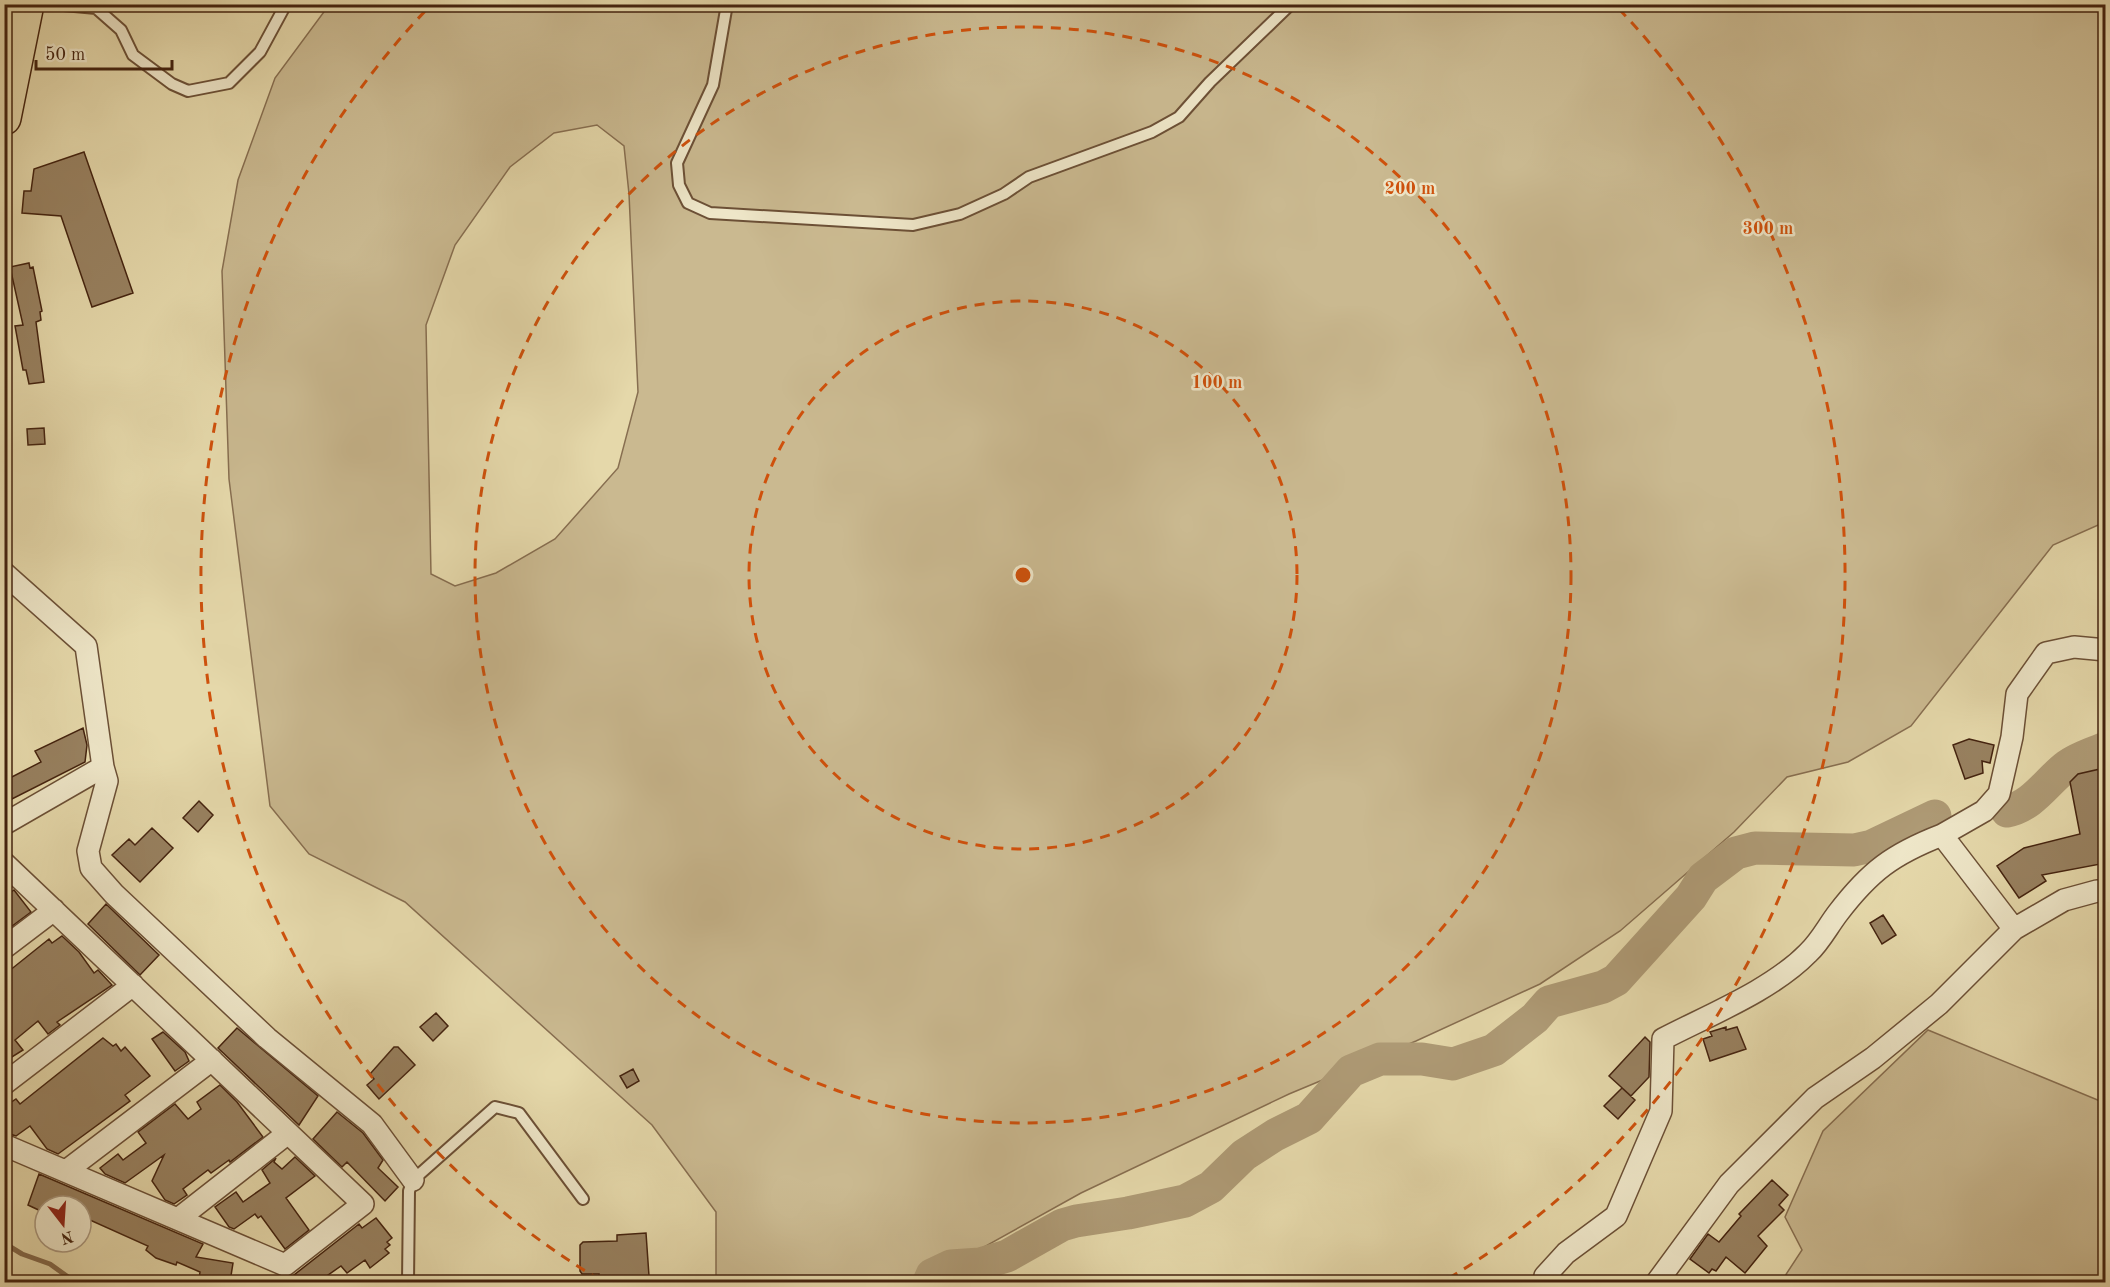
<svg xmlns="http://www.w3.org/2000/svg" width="2110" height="1287" font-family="'Old Standard TT',serif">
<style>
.green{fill:#cab990;stroke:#876e50;stroke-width:1.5;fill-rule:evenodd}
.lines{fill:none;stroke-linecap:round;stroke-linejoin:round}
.stream{stroke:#846a4c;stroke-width:5}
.river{stroke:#ae9a75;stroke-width:33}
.building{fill:#988160;stroke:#44230f;stroke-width:1.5}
.lane-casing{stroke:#6c5036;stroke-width:14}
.street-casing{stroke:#6c5036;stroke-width:24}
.primary-casing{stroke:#44230f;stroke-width:36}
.lane{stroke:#eee6c8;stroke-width:10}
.street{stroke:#eee6c8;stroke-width:21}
.primary{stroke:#e5d8aa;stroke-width:33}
.ring{fill:none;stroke:#cf510c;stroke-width:3;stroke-dasharray:10 8}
.centre{fill:#cf510c;stroke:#eee6c8;stroke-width:3}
.ring-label{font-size:18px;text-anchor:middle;font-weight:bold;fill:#cf510c;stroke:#eee6c8;stroke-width:5;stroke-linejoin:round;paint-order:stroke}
</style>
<rect width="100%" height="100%" fill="#e5d8aa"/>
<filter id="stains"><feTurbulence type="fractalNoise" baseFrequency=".00333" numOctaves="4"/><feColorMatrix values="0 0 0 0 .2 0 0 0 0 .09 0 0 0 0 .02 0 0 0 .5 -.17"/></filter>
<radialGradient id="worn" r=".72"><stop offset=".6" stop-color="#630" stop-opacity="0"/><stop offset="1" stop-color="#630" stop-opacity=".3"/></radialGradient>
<path class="green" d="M329,5H2105V522L2053,545L1911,726L1848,762L1787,777L1734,832L1620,931L1540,984L1416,1041L1289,1094L1081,1193L921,1282H716V1212L652,1125L405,902L309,854L270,806L229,479L222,271L238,180L275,78ZM597,125L624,146L629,194L638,392L618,468L555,539L496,573L455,586L431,574L426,325L455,245L510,167L554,133Z
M1928,1030L2105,1103V1282H1781L1802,1250L1785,1217L1823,1131Z"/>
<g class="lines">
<path class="stream" d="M4,1243L22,1254L50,1264L75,1282"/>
<path class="river" d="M2007,811C2033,806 2047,781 2067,766C2077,758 2093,753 2106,748
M929,1282L932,1275L951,1266L980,1264L1007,1256L1062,1225L1076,1221L1128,1213L1185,1201L1211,1187L1244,1155L1275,1135L1309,1118L1351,1071L1380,1059H1422L1453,1064L1494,1050L1535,1018L1549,1002L1603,987L1616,980L1691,897L1703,878L1736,853L1755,848L1854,850L1872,846L1935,816"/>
</g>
<path class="building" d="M84,152L133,293L92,307L61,216L22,213L24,191H31L34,169Z
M29,263L30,268L33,267L42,311L40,312L41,320L36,322L44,382L29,384L26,370H23L15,326L23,325L10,267Z
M44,428L45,444L28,445L27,429Z
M83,728L87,745L85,762L4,803V781L41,762L35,751Z
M1969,739L1994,745L1990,763L1982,761L1983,773L1965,779L1953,745Z
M2100,769L2105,794L2099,796L2106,831V863L2042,875L2046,881L2019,898L1997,866L2024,848L2080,834L2070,782L2078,774Z
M199,801L213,815L198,832L183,818Z
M152,828L173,848L140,882L112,855L129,839L135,845Z
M14,890L31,912L4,932V897Z
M106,904L159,955L140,975L88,924Z
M1883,915L1896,935L1882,944L1870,923Z
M62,936L79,952L94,973L98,970L112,985L57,1022L60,1025L48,1034L38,1021L15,1040L23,1050L4,1062V975L49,939L52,943Z
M436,1013L448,1026L433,1041L420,1027Z
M1726,1027V1030L1737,1027L1746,1049L1710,1061L1703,1039L1712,1036L1710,1032Z
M237,1028L318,1096L299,1125L218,1048Z
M163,1032L185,1052L189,1061L175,1071L152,1039Z
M1645,1037L1650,1042L1649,1077L1631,1096L1609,1076Z
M103,1038L113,1046L116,1044L121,1051L125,1047L150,1076L125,1095L130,1101L58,1154L47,1149L30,1126L16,1136L10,1134L4,1126V1107L16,1099L20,1104Z
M394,1047H398L415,1065L379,1099L367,1085L374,1079L370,1074Z
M633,1069L639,1081L627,1088L620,1076Z
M220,1085L237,1102L263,1137L230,1162L229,1160L211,1173L208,1170L183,1189L187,1195L174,1204L165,1200L152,1181L164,1155L125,1183L105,1174L100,1168L118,1154L123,1160L146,1143L138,1132L175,1104L188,1119L201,1109L197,1102Z
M1622,1088L1635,1100L1618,1119L1604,1106Z
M337,1112L363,1133L383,1160L378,1168L398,1187L385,1201L347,1162L342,1167L313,1139Z
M295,1157L315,1176L286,1198L309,1230L285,1249L261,1216L258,1218L255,1214L234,1229L229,1227L215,1207L236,1192L243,1202L270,1183L262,1170L276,1158L274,1162L282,1169Z
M39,1174L203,1244L196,1257L233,1263L230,1282L199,1279L200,1272L177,1262L176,1265L156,1258L146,1250L148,1246L81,1216V1206H45V1213L28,1205Z
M1772,1180L1788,1195L1779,1205L1784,1210L1758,1236L1767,1246L1745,1273L1726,1257L1716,1271L1712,1269L1709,1273L1690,1259L1708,1234L1719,1242L1741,1216L1739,1214Z
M376,1218L392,1238L387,1242L390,1245L385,1249L389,1253L370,1268L365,1260L347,1273L341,1266L318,1282H285L359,1224L362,1228Z
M646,1233L649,1276L599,1278V1274H582L580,1271V1245L583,1242L617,1241V1235Z"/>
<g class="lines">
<g class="lane-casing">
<path id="lane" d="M53,4L96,8L121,30L133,55L172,84L188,91L229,83L260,52L286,4
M727,4L713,85L677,163L679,185L688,203L710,213L913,225L960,214L1004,194L1029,177L1152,132L1179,117L1210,82L1291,4
M408,1282L409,1191L413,1180L495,1107L519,1113L583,1199"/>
</g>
<g class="street-casing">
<path id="street" d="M4,573L86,646L103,767L4,824
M103,767L107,781L88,851L91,868L114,894L267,1038L372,1124L413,1180
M1942,835L1984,811L1999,794L2012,737L2017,694L2046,653L2074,647L2106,650
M4,863L363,1204L285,1265L4,1145
M4,948L54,910
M4,1084L133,985
M66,1171L212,1060
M178,1219L288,1133
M1544,1282L1545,1276L1566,1253L1616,1216L1661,1111L1663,1039C1709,1015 1772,990 1808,953C1820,942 1828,926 1838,913C1870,871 1893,854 1942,835L2014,929
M1657,1282L1729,1184L1815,1098L1873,1058L1939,1004L2014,929L2064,900L2097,891L2106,892"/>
</g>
<g class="primary-casing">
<path id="primary" d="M4,118L27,4"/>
</g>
<use href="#lane" class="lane"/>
<use href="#street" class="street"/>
<use href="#primary" class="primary"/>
</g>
<g class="ring">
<circle cx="1023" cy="575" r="274"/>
<circle cx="1023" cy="575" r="548"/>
<path d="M600 1280A822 822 0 0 1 427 9M1619 9A822 822 0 0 1 1446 1280"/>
</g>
<circle cx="1023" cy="575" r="9" class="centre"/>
<g class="ring-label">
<text x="1410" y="194">200 m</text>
<text x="1768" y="234">300 m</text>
<text x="1217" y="388">100 m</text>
</g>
<rect width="2110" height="1287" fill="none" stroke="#e5d8aa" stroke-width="24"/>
<rect x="6" y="6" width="2098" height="1275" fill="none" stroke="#44230f" stroke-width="3"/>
<rect x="12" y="12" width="2086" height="1263" fill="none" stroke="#44230f" stroke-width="1.5"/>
<g transform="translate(63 1224) rotate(163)"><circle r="28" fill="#eee6c8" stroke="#aa987e" stroke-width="1.5"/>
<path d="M0-4.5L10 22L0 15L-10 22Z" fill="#8f2418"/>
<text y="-9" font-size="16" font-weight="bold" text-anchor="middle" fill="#44230f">N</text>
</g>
<path d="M36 60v9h136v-9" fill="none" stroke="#44230f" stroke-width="3"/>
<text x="45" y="60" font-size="18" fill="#44230f" stroke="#eee6c8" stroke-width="4.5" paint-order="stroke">50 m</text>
<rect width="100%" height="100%" filter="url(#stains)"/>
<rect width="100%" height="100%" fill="url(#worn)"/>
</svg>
